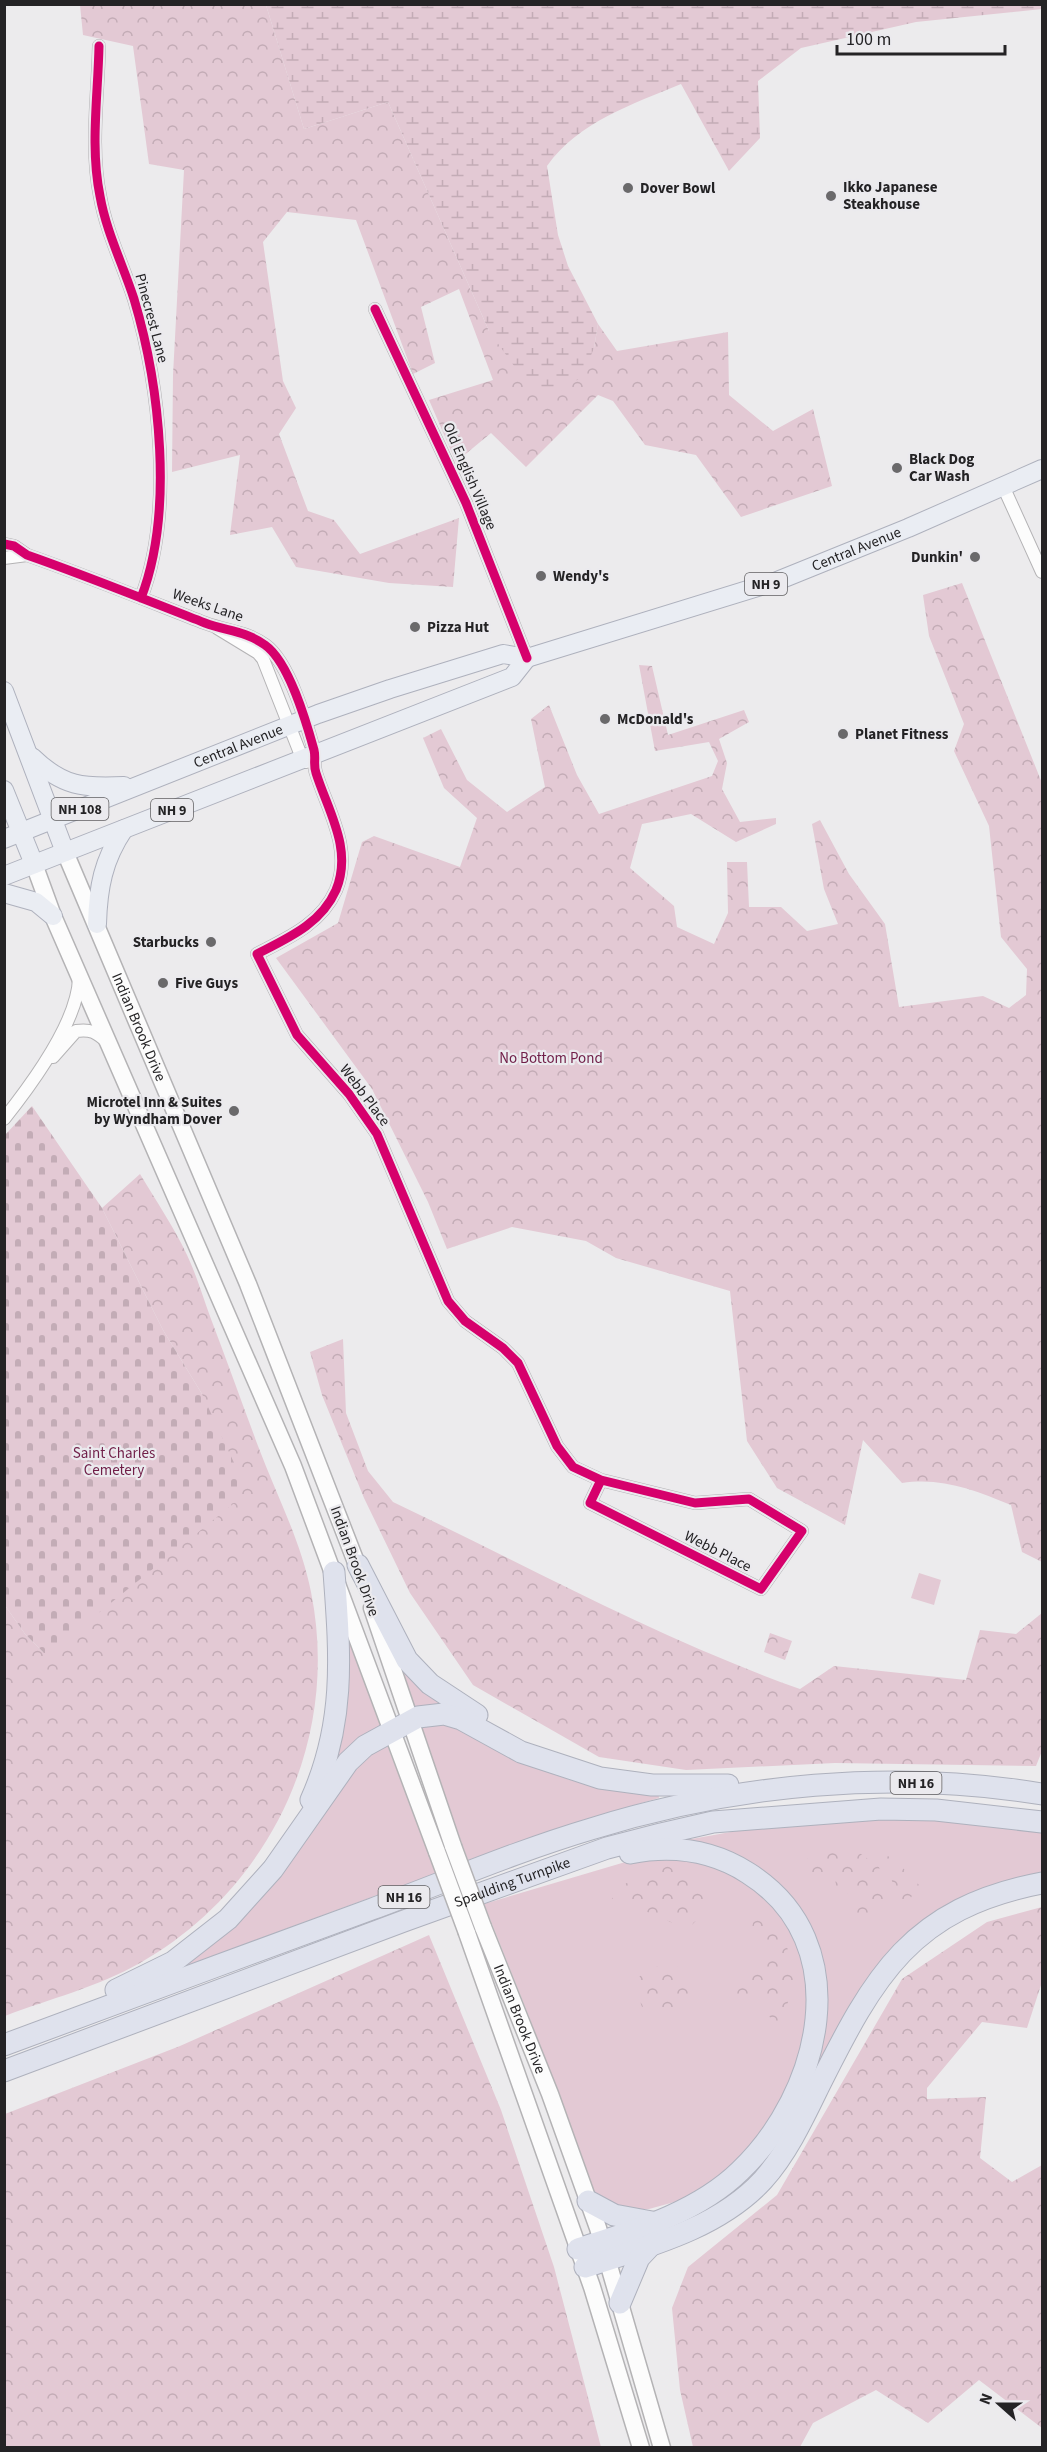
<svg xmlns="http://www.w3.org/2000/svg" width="1047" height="2452" font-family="'Source Sans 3',sans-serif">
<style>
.grass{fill:#e3c9d4}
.forest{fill:url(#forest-crowns)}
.wetland{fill:url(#wetland-marsh)}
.cemetery{fill:url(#cemetery-stones)}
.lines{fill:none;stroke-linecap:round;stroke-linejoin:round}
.minor-casing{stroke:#b4b3b5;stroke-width:14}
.secondary-casing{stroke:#b4b3b5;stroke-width:19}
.primary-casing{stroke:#aeb1bd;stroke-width:20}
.motorway-casing{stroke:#aeb1bd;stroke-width:23}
.minor{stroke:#fcfcfc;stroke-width:12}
.secondary{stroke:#fcfcfc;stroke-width:16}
.primary{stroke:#eaedf3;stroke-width:18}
.motorway{stroke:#dfe2ed;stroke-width:21}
.secondary-bridge-casing{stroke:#b4b3b5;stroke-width:19;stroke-linecap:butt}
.secondary-bridge{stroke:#fcfcfc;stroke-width:16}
.cycleway-casing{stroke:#ebeaee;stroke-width:13}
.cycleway{stroke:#d6006c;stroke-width:9}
.poi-dot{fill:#6a696b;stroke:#ebeaee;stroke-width:2}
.labels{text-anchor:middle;stroke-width:4.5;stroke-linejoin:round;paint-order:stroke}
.shield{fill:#ebeaee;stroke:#605f61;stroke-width:1.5}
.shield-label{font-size:14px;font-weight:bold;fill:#242325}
.poi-label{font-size:15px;font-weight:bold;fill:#242325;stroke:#ebeaee;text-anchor:start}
.street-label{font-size:15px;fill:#242325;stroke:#ebeaee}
.park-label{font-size:15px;fill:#701e48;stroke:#ebeaee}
</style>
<defs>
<pattern id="forest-crowns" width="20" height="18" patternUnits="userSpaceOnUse" patternTransform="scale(1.5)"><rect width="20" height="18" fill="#e3c9d4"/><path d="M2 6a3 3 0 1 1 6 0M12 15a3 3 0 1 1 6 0" fill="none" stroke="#c3acb6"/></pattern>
<pattern id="wetland-marsh" width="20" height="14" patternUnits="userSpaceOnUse" patternTransform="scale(1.5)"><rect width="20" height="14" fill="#e3c9d4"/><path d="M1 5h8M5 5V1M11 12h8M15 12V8" fill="none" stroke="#c3acb6"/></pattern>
<pattern id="cemetery-stones" width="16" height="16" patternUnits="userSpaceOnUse" patternTransform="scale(1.5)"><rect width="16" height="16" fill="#e3c9d4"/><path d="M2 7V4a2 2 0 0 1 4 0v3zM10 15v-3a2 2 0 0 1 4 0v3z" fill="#c3acb6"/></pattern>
</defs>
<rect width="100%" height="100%" fill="#ecebed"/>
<path class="grass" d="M919,1573L941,1580L934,1605L911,1598Z
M348,1633L383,1726L331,1776Z
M397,1666L439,1703L414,1709Z
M447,1724C524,1762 569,1792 658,1792L659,1798L586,1819L468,1860L419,1727Z
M387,1745L437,1873L180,1968L357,1759Z
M925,1817L1042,1828V1875L916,1934L776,2149L744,2184L720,2203L692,2219L688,2215L725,2192L815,2054L797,1915L686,1844V1840L786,1822Z
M649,1855L693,1856L761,1889L798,1938L811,2010L790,2088L749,2151L714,2182L678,2201L649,2209H618L594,2193L591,2188L530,2019L484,1904Z"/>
<path class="forest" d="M80,5H266L304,129L388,102L489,331L594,348L598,324L617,351L728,332L729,395L773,431L813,409L832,486L741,517L696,455L645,445L613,401L598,395L526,467L491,433L456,462L429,400L493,380L459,289L421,307L435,363L413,374L356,220L287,212L263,242L283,381L296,408L279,434L308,511L334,520L360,554L459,518L453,587L389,583L296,567L272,527L230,535L240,455L172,472L173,375L184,170L149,164L133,46L83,35Z
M962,583L1042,783V1562L1022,1552L1011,1505C974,1490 942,1477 902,1483L863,1440L845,1525L777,1488L747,1441L730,1291L616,1258L586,1241L512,1227L447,1249L428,1202L372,1089L276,958L338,923L362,842L374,836L460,867L477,818L444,788L423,738L441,729L467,780L507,812L545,787L531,719L549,705L577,775L599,814L712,776L718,761L709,742L655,751L639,665L652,666L668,735L744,710L749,722L719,739L727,763L722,789L740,822L776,818V824L736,842L691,814L642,824L630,868L674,906L677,927L714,944L728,913L727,862H747L749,907H781L807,931L838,924L824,889L812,824L820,820L849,874L885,924L899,1007L983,996L1009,1008L1026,995L1027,969L1001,937L989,826L954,751L964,724L929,636L923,595Z
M140,1174C156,1201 174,1227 187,1255C197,1276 203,1298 211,1319C227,1361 242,1403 258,1446C276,1494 301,1541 311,1592C341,1740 270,1889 140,1963C98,1987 49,1999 5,2016L4,1604L25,1634L43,1652L202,1394L163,1330L102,1208Z
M343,1339L346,1413L368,1471L393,1502C528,1566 659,1639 800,1689L834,1666L966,1680L980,1630L1016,1634L1042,1613V1751L1036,1766L835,1763L686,1770L599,1757L473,1685L410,1593L364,1498L322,1395L310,1352Z
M770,1633L792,1641L785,1660L764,1652Z
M854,1849L879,1867L888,1899L885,1916L850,1918L849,1909L862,1905L858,1895L835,1891L836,1875L827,1872L811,1875L805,1864L812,1850Z
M884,1853L901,1866L919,1885L910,1899H898L889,1872L879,1857Z
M668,1866L706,1889L711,1905L687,1930L656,1915L611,1900L622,1885Z
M1042,1907V1982L1027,2028L982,2022L927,2088V2099L986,2097L980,2158L1012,2182L1042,2165V2428L979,2380L928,2423L876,2390L813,2423L800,2447H693L680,2390L672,2308L688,2267L777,2195L902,1979L987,1922Z
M770,1915C787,1946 802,1967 788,2002C785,2012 783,2020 774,2026L756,1988L745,2004L733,1993L746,1972L769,1954L752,1928L754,1916Z
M429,1935L501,2110L554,2267L601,2447H5V2114L180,2046Z
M672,1965L692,1972L687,2001L669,2019L643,2010L634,1983L647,1968Z"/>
<path class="wetland" d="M1042,4V9L916,22L801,48L758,81L760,138L729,171L681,84C633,104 578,122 547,166L558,235L568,266L598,324L594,348L582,377L549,398L519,373L489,331L388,102L304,129L266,5Z"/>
<path class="cemetery" d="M32,1106L102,1208L163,1330L202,1394L242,1480L238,1500L49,1653H44L25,1634L4,1604L5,1135Z"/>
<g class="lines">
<g class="minor-casing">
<path id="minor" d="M99,46C98,96 90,147 100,196C106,231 123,265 134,299C160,386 174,513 141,598
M375,309L466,503L527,658
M1003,486L1042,572
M4,544L14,546L27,555C87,576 146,600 205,623C226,631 246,631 265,645C289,662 306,721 314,750C316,758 313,765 316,773C328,811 353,849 336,890C321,924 288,938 257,954L297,1035L349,1094L377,1134L448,1301L465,1321L503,1348L518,1363L557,1446L573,1467L601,1480L695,1503L749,1499L802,1531L761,1589L590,1503L601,1480
M4,558L27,555
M217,628L258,653L263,659L302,758L306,762
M53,1057L76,1031C91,1029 96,1032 107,1042
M4,1119C31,1085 78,1021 79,978"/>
</g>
<g class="secondary-casing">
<g id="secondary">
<path id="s1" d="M65,852L248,1284L361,1575"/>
<path d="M34,864L53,916L293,1466L437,1852"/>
<path d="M372,1608L453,1846"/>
<path id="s2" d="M483,1927L550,2094L598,2228L662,2448"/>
<path d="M467,1933L592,2287L641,2448"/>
</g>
</g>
<g class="primary-casing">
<g id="primary">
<path d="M4,691L65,852"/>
<path d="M32,757C63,787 83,788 124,786"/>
<path d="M4,790L34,864"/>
<path id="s3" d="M4,839L318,714L390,689L503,654L527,658L777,581L908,528L1042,469"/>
<path d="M4,876L512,677L527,658"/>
<path d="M4,893L36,902L53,916"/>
<path d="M97,924C98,888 103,860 124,829"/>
</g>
</g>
<g class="motorway-casing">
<g id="motorway">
<path d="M358,1565L407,1660L430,1684L477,1715"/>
<path d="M311,1800C346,1722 340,1654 334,1572"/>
<path d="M116,1990L173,1962L228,1919L273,1869L348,1762L365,1746L418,1717L444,1714L461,1719L521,1752L600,1778L652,1785H728"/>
<path d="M4,2045C127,1999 249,1954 372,1909C445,1882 517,1851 591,1829C736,1784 892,1769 1042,1794"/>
<path id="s4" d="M4,2071L404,1921L607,1848L661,1834L713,1822L881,1809L936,1810L1042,1822"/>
<path d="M588,2201L614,2215L652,2222"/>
<path d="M578,2249C634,2231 697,2213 740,2171C821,2094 859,1943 748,1873C712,1850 671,1845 630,1853"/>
<path d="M585,2267C646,2247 718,2229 763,2180C787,2153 803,2119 819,2086C874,1976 911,1908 1042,1883"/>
<path d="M620,2303L639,2258L653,2243"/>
</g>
</g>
<use href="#minor" class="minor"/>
<use href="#secondary" class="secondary"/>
<use href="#primary" class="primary"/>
<use href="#motorway" class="motorway"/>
<g class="secondary-bridge-casing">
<path id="secondary-bridge" d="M453,1846L483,1927
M437,1852L467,1933"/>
</g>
<use href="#secondary-bridge" class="secondary-bridge"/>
<g class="cycleway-casing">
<path id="cycleway" d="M99,46C98,96 90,147 100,196C106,231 123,265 134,299C160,386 174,513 141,598
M375,309L466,503L527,658
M4,544L14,546L27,555C87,576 146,600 205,623C226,631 246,631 265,645C289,662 306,721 314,750C316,758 313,765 316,773C328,811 353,849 336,890C321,924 288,938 257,954L297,1035L349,1094L377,1134L448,1301L465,1321L503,1348L518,1363L557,1446L573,1467L601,1480L695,1503L749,1499L802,1531L761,1589L590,1503L601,1480"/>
</g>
<use href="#cycleway" class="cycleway"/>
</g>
<g class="poi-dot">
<circle cx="628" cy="188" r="6"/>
<circle cx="831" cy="196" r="6"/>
<circle cx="897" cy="468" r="6"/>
<circle cx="975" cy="557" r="6"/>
<circle cx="541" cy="576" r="6"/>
<circle cx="415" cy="627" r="6"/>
<circle cx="605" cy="719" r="6"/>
<circle cx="843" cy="734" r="6"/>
<circle cx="211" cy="942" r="6"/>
<circle cx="163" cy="983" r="6"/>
<circle cx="234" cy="1111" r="6"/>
</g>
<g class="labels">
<g class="shield">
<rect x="745" y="573" width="42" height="22" rx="4.5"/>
<rect x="51.5" y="798" width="57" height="22" rx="4.5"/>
<rect x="151" y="799" width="42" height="22" rx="4.5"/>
<rect x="890.5" y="1772" width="51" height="22" rx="4.5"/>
<rect x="378.5" y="1886" width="51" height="22" rx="4.5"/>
</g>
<g class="shield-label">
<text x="766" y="589">NH 9</text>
<text x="80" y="814">NH 108</text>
<text x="172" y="815">NH 9</text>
<text x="916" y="1788">NH 16</text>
<text x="404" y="1902">NH 16</text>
</g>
<g class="poi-label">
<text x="843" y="192">Ikko Japanese<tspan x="843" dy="17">Steakhouse</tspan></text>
<text x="640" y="193">Dover Bowl</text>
<text x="909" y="464">Black Dog<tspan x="909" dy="17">Car Wash</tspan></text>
<text x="963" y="562" text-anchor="end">Dunkin'</text>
<text x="553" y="581">Wendy's</text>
<text x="427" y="632">Pizza Hut</text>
<text x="617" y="724">McDonald's</text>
<text x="855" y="739">Planet Fitness</text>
<text x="199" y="947" text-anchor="end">Starbucks</text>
<text x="175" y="988">Five Guys</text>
<text x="222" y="1107" text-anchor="end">Microtel Inn &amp; Suites<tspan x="222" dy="17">by Wyndham Dover</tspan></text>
</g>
<g class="street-label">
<text transform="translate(152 318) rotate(75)" y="5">Pinecrest Lane</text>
<text transform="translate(470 476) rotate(67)" y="5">Old English Village</text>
<text dy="5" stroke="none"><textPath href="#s3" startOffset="904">Central Avenue</textPath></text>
<text transform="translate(208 605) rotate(19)" y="5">Weeks Lane</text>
<text dy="5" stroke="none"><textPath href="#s3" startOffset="252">Central Avenue</textPath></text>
<text dy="5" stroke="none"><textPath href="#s1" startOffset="190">Indian Brook Drive</textPath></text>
<text transform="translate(365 1095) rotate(53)" y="5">Webb Place</text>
<text transform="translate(718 1551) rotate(27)" y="5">Webb Place</text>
<text transform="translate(355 1561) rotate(70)" y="5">Indian Brook Drive</text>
<text dy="5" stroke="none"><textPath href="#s4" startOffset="542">Spaulding Turnpike</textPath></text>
<text dy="5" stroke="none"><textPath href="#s2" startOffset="99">Indian Brook Drive</textPath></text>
</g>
<g class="park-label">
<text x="551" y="1063">No Bottom Pond</text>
<text x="114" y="1458">Saint Charles<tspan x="114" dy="17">Cemetery</tspan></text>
</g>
</g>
<rect width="1047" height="2452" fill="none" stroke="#242325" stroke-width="12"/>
<g transform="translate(999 2404) rotate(291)" stroke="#ebeaee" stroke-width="4.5" paint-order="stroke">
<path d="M0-4.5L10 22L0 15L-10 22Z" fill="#242325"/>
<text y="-9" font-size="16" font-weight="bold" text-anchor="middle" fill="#242325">N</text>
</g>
<path d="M837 45v9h168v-9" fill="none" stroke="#242325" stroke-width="3"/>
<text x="846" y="45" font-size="18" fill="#242325" stroke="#ebeaee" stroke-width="4.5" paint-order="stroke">100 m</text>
</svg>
